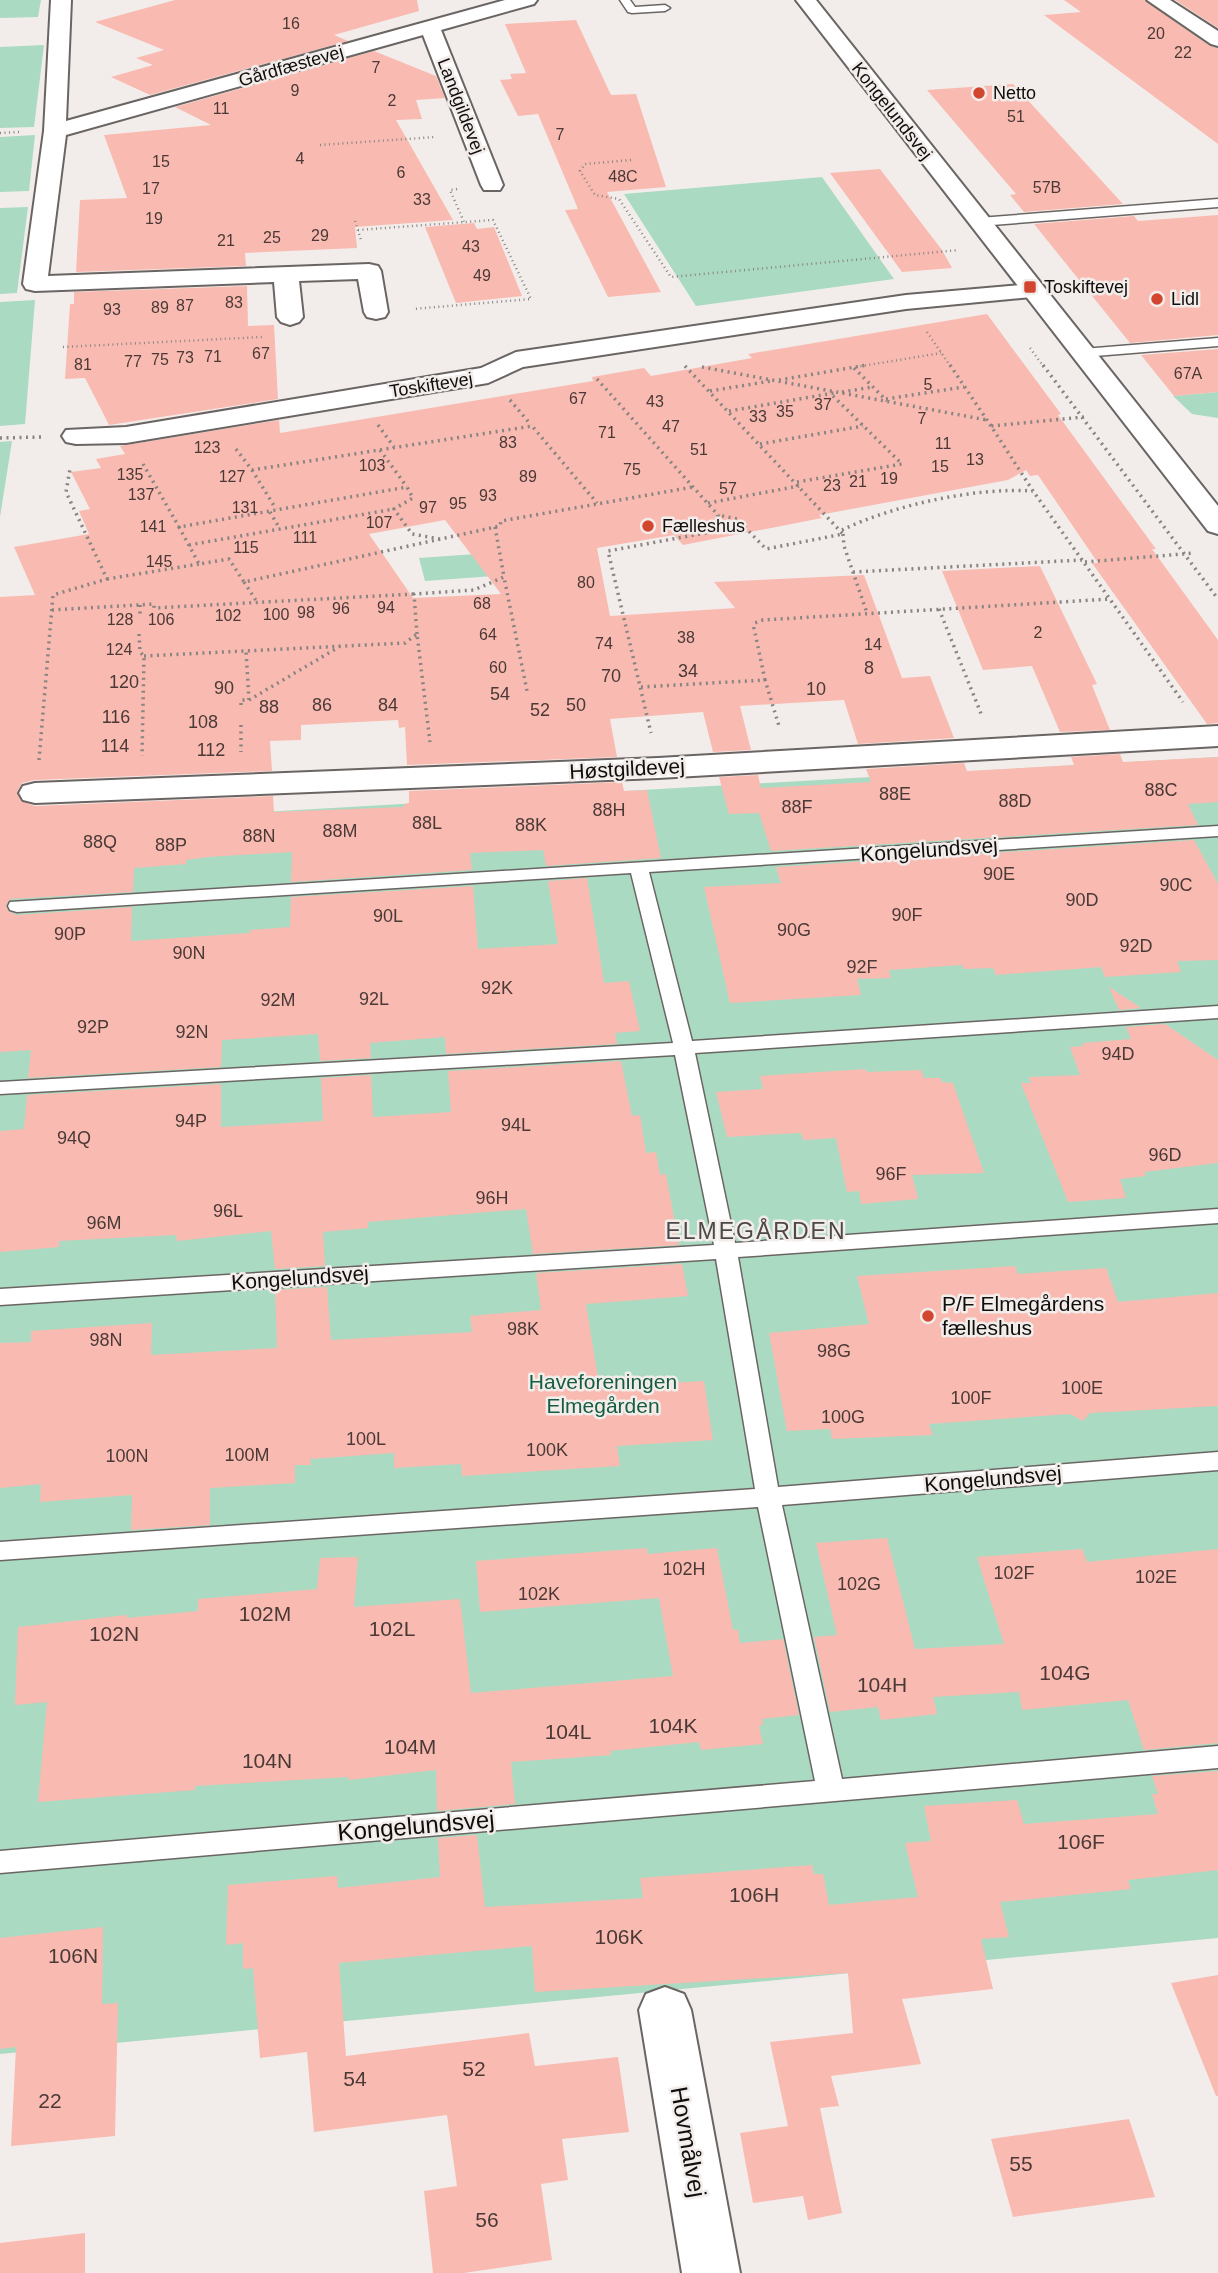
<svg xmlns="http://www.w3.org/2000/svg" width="1218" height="2273" font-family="Arial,sans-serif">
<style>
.green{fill:#abdac2}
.building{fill:#f9bbb1;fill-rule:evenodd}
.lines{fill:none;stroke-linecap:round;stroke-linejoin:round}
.service-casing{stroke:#6a6563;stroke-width:3}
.minor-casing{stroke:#6a6563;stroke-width:4}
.tertiary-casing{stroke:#6a6563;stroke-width:4}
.path-far1{stroke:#888482;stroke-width:2.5;stroke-dasharray:1 3.5;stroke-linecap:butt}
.path{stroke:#888482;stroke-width:3.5;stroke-dasharray:2 4.5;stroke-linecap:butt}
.service{fill:#fff;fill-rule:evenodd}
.minor{fill:#fff;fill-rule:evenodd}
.tertiary{fill:#fff;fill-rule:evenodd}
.poi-dot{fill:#d2462f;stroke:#f2edea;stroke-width:2.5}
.labels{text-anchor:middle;stroke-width:5;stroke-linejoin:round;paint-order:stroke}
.far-number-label{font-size:16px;fill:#4a3936}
.far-street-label{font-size:18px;fill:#100e0d;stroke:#f2edea}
.far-poi-label{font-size:18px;fill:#100e0d;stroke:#f2edea;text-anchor:start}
.number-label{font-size:18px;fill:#4a3936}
.street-label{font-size:21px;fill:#100e0d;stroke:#f2edea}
.poi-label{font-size:21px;fill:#100e0d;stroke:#f2edea;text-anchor:start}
.park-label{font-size:21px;fill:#155c41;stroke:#f2edea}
.near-number-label{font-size:21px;fill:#4a3936}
.neighbourhood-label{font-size:23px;letter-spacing:2px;fill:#4c4846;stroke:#f2edea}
.near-street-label{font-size:24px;fill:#100e0d;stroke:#f2edea}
</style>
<rect width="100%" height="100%" fill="#f2edea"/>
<path class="green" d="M0,0H41L38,17L0,18Z
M44,45L34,127L0,128V47Z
M35,135L29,191L0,192V137Z
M822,177L894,279L696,306L624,194Z
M28,207L17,293L0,294V208Z
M35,300L25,424L0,426V302Z
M1218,392V418L1192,414L1173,396Z
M12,441L0,517V442Z
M490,553L494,576L425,581L419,558Z
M1218,757V1938L0,2054V827Z"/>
<path class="building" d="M175,0H417L419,11L334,35L348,41L150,95L111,77L153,65L136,58L164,50L95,22Z
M1064,0H1144L1210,46L1218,48V144L1044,15L1081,12Z
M1175,0H1218V28Z
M576,20L611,95L636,94L666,187L607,192L661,292L608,297L565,210L578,209L538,114L518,116L500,80L512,79L510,74L526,73L505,24Z
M374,51L436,76L445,98L416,100L422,119L396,120L453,220L355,227L357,248L245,253L246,266L76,272L80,200L127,198L104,135L211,125L175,107Z
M1013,84L1123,204L1024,212L1010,195L1016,194L927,90Z
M880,169L942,250L952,268L902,272L830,173Z
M1218,215V335L1130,343L1034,224L1134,216L1138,221Z
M474,223L477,229L494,227L522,296L456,303L425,227Z
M247,286L248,326L274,325L278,399L109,425L85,378L65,379L70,304H74V292Z
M987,314L1061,414L1058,415L1156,549H1152L1218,640V723L1207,724L1092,563H1098L1038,475L1030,476L1026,470L1008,480L819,515L822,518L683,545L674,535L597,548L610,616L735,608L714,582L864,575L902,678L930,676L954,738L858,744L844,700L740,706L751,750L713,752L703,712L610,719L617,757L407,765L405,727L399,728L398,720L301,725V740L270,741L272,771L35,780L22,783L17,792L21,801L35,806L273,796L274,812L404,807V804L409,803V791L622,782L624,791L647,790L661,858L546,866L543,850L470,853L472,870L291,882L292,852L207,857L186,860V864L134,868L133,892L10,899L6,905L8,911L17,915L132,907L131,941L250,933V930L290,927L291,897L473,886L478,949L558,944L548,881L587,878L604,983L629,981L640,1031L615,1033L617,1044L446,1054L445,1037L370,1043L371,1058L320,1061L318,1034L222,1040L221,1067L28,1078L31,1050L0,1052V597L35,595L14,547L89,534L79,511L90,509L71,472L101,468L96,459L125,454L120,446L279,420L280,433L593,381L592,377L644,368L651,376L752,358L748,354ZM445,520L501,594L413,598L369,534Z
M1218,349V392L1174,396L1141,355Z
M1040,566L1097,684L1092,685L1110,730L1060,732L1032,666L983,670L942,571Z
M1120,754L1123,762L1218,757V802L1188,804L1198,825L771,851L759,813L729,814L719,777L758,775L761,788L871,782L866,769L964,763L967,771L1074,765L1071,757Z
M1194,840L1218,884V960L1177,961L1181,972L1105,977L1101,967L996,975L993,968L963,969L962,965L889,970L891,978L857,979L861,995L730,1003L704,887L781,883L776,867Z
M1109,987L1141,1008L1119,1010Z
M1165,1024L1218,1060V1163L1144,1172L1146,1176L1120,1179L1126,1198L1068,1202L1021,1083H1031L1029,1077L1080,1075L1070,1047L1084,1046L1082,1043L1131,1039L1126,1027Z
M621,1061L632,1116L640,1115L646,1153L656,1152L660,1175L666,1174L679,1245L533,1254L526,1209L368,1222V1228L323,1232L325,1266L275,1269L271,1231L177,1241L176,1235L59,1241V1247L0,1252V1131L24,1129L27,1095L221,1084V1127L323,1121L321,1078L371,1075L373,1117L451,1112L448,1071Z
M865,1069L867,1072L921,1070L924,1078H940L942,1082L953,1083L984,1173L912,1175L918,1199L861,1204L859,1191L847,1192L836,1138L803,1140L801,1133L727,1137L716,1092L763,1089L760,1076Z
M682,1264L688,1296L586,1304L599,1384L629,1382V1385L704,1381L713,1440L617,1446L620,1466L462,1476L461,1464L394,1468V1453L310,1459L311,1465H295V1483L210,1488V1525L131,1530L132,1495L40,1502L41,1484L0,1488V1343L31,1342V1331L152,1323L151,1355L277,1348L275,1290L327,1287L331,1340L472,1332L470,1316L541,1310L536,1273Z
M1015,1266L1018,1274L1106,1268L1118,1302L1218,1293V1406L1090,1413L1083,1421L1070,1414L929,1424L933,1435L832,1439L830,1429L787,1431L769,1333L869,1324L857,1276Z
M887,1538L915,1649L1004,1644L977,1557L1082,1549L1087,1562L1218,1549V1743L1144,1750L1128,1700L1022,1710L1019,1692L933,1697L937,1714L881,1720L878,1707L830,1712L814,1637L837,1635L816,1543Z
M647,1548V1554L717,1548L733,1630H738L740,1643L783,1639L799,1715L762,1719L763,1725L759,1726L763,1744L701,1750L699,1742L610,1751L611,1755L511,1762L515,1804L437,1811L436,1770L349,1780L348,1777L195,1786V1790L38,1802L47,1702L15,1705L18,1627L127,1615V1618L198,1611V1599L317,1589L320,1558L358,1557L354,1607L460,1599L471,1693L673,1676L659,1598L480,1612L476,1561Z
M1218,1771V1870L1128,1880L1131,1889L1000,1902L1009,1937L981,1939L993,1989L902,1999L921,2064L831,2076L839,2106L820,2108L842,2213L808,2220L803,2196L753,2203L740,2133L788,2126L770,2042L853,2033L848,1973L535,1992L532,1946L339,1963L346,2056L529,2033L535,2066L618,2057L629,2132L562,2139L568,2180L541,2184L552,2260L464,2273H433L424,2191L457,2186L447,2115L314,2132L307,2052L260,2058L253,1968L243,1969V1943L226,1945L228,1885L337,1876L338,1888L440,1877L438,1838L477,1835L485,1907L643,1898L640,1878L812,1865L814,1874H823L829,1905L918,1897L905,1843L931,1841L924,1806L1017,1800L1024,1824L1158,1814L1152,1794H1158L1152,1776Z
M103,1927L102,2004L118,2003L115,2136L11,2146L16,2047L0,2049V1938Z
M1218,1975V2096H1216L1171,1983Z
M1129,2119L1155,2197L1013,2217L991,2139Z
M85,2233V2273H0V2243Z"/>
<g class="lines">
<g class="service-casing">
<path id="service" d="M620,0H630L635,7L665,5L670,8L665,11L632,13L628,12Z
M1218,199V207L979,226L973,222L979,218Z
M1218,338V346L1083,357L1076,353L1083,349Z
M1218,826V836L649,872L692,1041L1218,1006V1018L695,1053L735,1243L1218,1209V1223L738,1257L778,1487L1218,1452V1470L782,1505L842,1779L1218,1746V1768L0,1873V1851L815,1781L758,1507L0,1560V1542L755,1489L716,1259L0,1305V1289L714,1245L675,1055L0,1094V1082L673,1043L631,873L17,912L10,910L8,906L10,902Z"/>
</g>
<g class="minor-casing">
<path id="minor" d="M51,0H71L66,121L505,0H537L534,4L441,30L503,185L500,190H484L481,185L423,35L66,135L48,276L369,264L378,266L381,271L388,312L385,317L376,319L367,317L364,312L358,279L299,281L303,317L299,322L290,325L281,322L277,317L274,282L35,291L26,289L23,284L44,131Z
M1147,0H1170L1218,31V46L1211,44Z
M1033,284L1042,286L1045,291L1042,296L906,309L523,367L488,383L126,443L76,444L66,442L62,436L66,430L126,427L481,368L516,352L906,295Z
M1218,726V746L658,778L35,803L23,800L19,793L23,786L35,783L658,758Z
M665,1987L684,1994L691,2010L740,2273H682L639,2010L646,1994Z"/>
</g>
<g class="tertiary-casing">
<path id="tertiary" d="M796,0H816L1218,506V534L1208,531Z"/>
</g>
<path class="path-far1" d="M0,133L20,132
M320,145L435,137
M631,160L585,164L580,171L595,195L619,199L671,277L959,250
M457,189L450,190L464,222
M355,221L361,240
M358,230L493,220L531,299L413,309
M927,332L951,367
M63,347L262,337
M1030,348L1044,367
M856,367L941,353"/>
<path class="path" d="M950,365L991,426
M1043,365L1218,599
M685,366L843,534L766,549L737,519L718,515
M702,367L987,420
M854,368L887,401
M597,379L718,515L716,531L608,551L651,733
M779,380L867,365
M710,391L771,381
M842,392L873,387
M886,399L964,387
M510,400L531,425
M729,411L834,393
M1084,417L991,426L1033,491L1183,702
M378,425L394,447
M0,438L41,437
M760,444L863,426
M236,449L252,470L532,426L597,503
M380,450L407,487
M143,464L179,527
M252,470L276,509
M797,482L902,464L831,394
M708,503L799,486
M270,512L280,529
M495,527L504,577
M842,530C894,505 976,487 1033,491
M843,534L844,546L867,613
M440,539L412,534L394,509L413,498L407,487L179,527L199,564L229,559L244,582L500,526L501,521L693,487
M189,545L394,509
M1085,562L1195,553
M853,572L1082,560
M107,579L199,564
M244,582L257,602
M140,605V616
M939,609L982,716
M52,610L154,604V608L414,594
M139,634L140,652L144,656L142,756
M417,634L414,594L474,590L504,577L527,691
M144,656L405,643L417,634L430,742
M765,680L754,628L755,623L763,620L1110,599
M641,687L765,680L779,726
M249,700L339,647
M241,705V700H249L246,651
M241,725V752
M39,760L53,595L107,579L66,492L70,469"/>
<use href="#service" class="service"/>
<use href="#minor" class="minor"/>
<use href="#tertiary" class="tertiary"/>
</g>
<g class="poi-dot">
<circle cx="979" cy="93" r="7"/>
<rect x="1023" y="280" width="14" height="14" rx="3.5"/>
<circle cx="1157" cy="299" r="7"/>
<circle cx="648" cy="526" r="7"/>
<circle cx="928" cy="1316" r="7"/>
</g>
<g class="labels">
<g class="far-number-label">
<text x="291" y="29">16</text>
<text x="1156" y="39">20</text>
<text x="1183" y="58">22</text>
<text x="376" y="73">7</text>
<text x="295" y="96">9</text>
<text x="392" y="106">2</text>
<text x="221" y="114">11</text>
<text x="1016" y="122">51</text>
<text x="560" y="140">7</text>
<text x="300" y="164">4</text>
<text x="161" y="167">15</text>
<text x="401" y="178">6</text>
<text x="623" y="182">48C</text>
<text x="1047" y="193">57B</text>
<text x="151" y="194">17</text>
<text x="422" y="205">33</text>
<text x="154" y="224">19</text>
<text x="320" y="241">29</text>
<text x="272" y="243">25</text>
<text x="226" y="246">21</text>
<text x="471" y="252">43</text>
<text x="482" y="281">49</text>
<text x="234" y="308">83</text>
<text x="185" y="311">87</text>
<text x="160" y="313">89</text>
<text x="112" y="315">93</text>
<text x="261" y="359">67</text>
<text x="213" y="362">71</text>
<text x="185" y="363">73</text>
<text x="160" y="365">75</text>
<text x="133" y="367">77</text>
<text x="83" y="370">81</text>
<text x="1188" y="379">67A</text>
<text x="928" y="390">5</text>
<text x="578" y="404">67</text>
<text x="655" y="407">43</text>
<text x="823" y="410">37</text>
<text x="785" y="417">35</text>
<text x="758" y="422">33</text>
<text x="922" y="424">7</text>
<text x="671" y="432">47</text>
<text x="607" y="438">71</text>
<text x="508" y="448">83</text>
<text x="943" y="449">11</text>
<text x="207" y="453">123</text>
<text x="699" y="455">51</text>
<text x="975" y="465">13</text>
<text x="372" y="471">103</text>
<text x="940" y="472">15</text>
<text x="632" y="475">75</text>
<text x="130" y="480">135</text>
<text x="232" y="482">127</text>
<text x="528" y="482">89</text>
<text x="889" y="484">19</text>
<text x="858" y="487">21</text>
<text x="832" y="491">23</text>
<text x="728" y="494">57</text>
<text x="141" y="500">137</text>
<text x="488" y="501">93</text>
<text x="458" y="509">95</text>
<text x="245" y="513">131</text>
<text x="428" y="513">97</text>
<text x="379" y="528">107</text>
<text x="153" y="532">141</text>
<text x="305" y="543">111</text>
<text x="246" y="553">115</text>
<text x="159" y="567">145</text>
<text x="586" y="588">80</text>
<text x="482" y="609">68</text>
<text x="386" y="613">94</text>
<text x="341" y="614">96</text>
<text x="306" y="618">98</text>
<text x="276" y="620">100</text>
<text x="228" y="621">102</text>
<text x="120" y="625">128</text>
<text x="161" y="625">106</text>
<text x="1038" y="638">2</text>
<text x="488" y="640">64</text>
<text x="686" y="643">38</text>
<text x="604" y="649">74</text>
<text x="873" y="650">14</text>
<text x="119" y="655">124</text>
<text x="498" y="673">60</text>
</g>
<g class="far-street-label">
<text transform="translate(291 66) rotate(-16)" y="6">Gårdfæstevej</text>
<text transform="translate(461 106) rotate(69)" y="6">Landgildevej</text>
<text transform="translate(892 111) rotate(52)" y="6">Kongelundsvej</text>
<text transform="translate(431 385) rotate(-9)" y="6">Toskiftevej</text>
</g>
<g class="far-poi-label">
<text x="993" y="99">Netto</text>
<text x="1044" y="293">Toskiftevej</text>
<text x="1171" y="305">Lidl</text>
<text x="662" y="532">Fælleshus</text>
</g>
<g class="number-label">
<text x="869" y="674">8</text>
<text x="688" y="677">34</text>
<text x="611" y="682">70</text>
<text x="124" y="688">120</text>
<text x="224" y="694">90</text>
<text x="816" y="695">10</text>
<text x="500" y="700">54</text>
<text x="322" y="711">86</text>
<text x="388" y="711">84</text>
<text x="576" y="711">50</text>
<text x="269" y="713">88</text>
<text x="540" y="716">52</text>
<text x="116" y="723">116</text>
<text x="203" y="728">108</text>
<text x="115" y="752">114</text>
<text x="211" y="756">112</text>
<text x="1161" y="796">88C</text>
<text x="895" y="800">88E</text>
<text x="1015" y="807">88D</text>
<text x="797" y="813">88F</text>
<text x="609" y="816">88H</text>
<text x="427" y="829">88L</text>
<text x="531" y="831">88K</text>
<text x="340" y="837">88M</text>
<text x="259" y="842">88N</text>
<text x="100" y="848">88Q</text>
<text x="171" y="851">88P</text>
<text x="999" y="880">90E</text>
<text x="1176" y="891">90C</text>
<text x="1082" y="906">90D</text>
<text x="907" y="921">90F</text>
<text x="388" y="922">90L</text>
<text x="794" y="936">90G</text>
<text x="70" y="940">90P</text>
<text x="1136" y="952">92D</text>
<text x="189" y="959">90N</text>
<text x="862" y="973">92F</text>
<text x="497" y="994">92K</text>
<text x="374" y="1005">92L</text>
<text x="278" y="1006">92M</text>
<text x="93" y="1033">92P</text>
<text x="192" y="1038">92N</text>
<text x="1118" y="1060">94D</text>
<text x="191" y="1127">94P</text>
<text x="516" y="1131">94L</text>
<text x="74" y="1144">94Q</text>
<text x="1165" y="1161">96D</text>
<text x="891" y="1180">96F</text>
<text x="492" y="1204">96H</text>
<text x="228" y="1217">96L</text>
<text x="104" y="1229">96M</text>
<text x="523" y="1335">98K</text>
<text x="106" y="1346">98N</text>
<text x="834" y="1357">98G</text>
<text x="1082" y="1394">100E</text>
<text x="971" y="1404">100F</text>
<text x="843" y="1423">100G</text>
<text x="366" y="1445">100L</text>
<text x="547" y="1456">100K</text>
<text x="247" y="1461">100M</text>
<text x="127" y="1462">100N</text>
<text x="684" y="1575">102H</text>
<text x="1014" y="1579">102F</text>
<text x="1156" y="1583">102E</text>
<text x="859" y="1590">102G</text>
<text x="539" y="1600">102K</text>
</g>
<g class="street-label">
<text transform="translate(627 769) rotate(-3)" y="7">Høstgildevej</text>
<text transform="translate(929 850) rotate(-4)" y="7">Kongelundsvej</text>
<text transform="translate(300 1278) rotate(-4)" y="7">Kongelundsvej</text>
<text transform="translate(993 1479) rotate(-5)" y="7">Kongelundsvej</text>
</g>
<g class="poi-label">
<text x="942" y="1311">P/F Elmegårdens<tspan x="942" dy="24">fælleshus</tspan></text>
</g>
<g class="park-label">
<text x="603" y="1389">Haveforeningen<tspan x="603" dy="24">Elmegården</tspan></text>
</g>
<g class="near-number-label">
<text x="265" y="1621">102M</text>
<text x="392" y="1636">102L</text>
<text x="114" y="1641">102N</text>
<text x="1065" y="1680">104G</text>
<text x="882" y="1692">104H</text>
<text x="673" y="1733">104K</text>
<text x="568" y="1739">104L</text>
<text x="410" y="1754">104M</text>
<text x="267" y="1768">104N</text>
<text x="1081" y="1849">106F</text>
<text x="754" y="1902">106H</text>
<text x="619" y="1944">106K</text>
<text x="73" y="1963">106N</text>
<text x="474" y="2076">52</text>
<text x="355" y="2086">54</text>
<text x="50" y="2108">22</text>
<text x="1021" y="2171">55</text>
<text x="487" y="2227">56</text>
</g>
<g class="neighbourhood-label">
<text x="756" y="1239">ELMEGÅRDEN</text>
</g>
<g class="near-street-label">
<text transform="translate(416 1826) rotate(-5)" y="8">Kongelundsvej</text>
<text transform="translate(688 2142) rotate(80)" y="8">Hovmålvej</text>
</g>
</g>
</svg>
